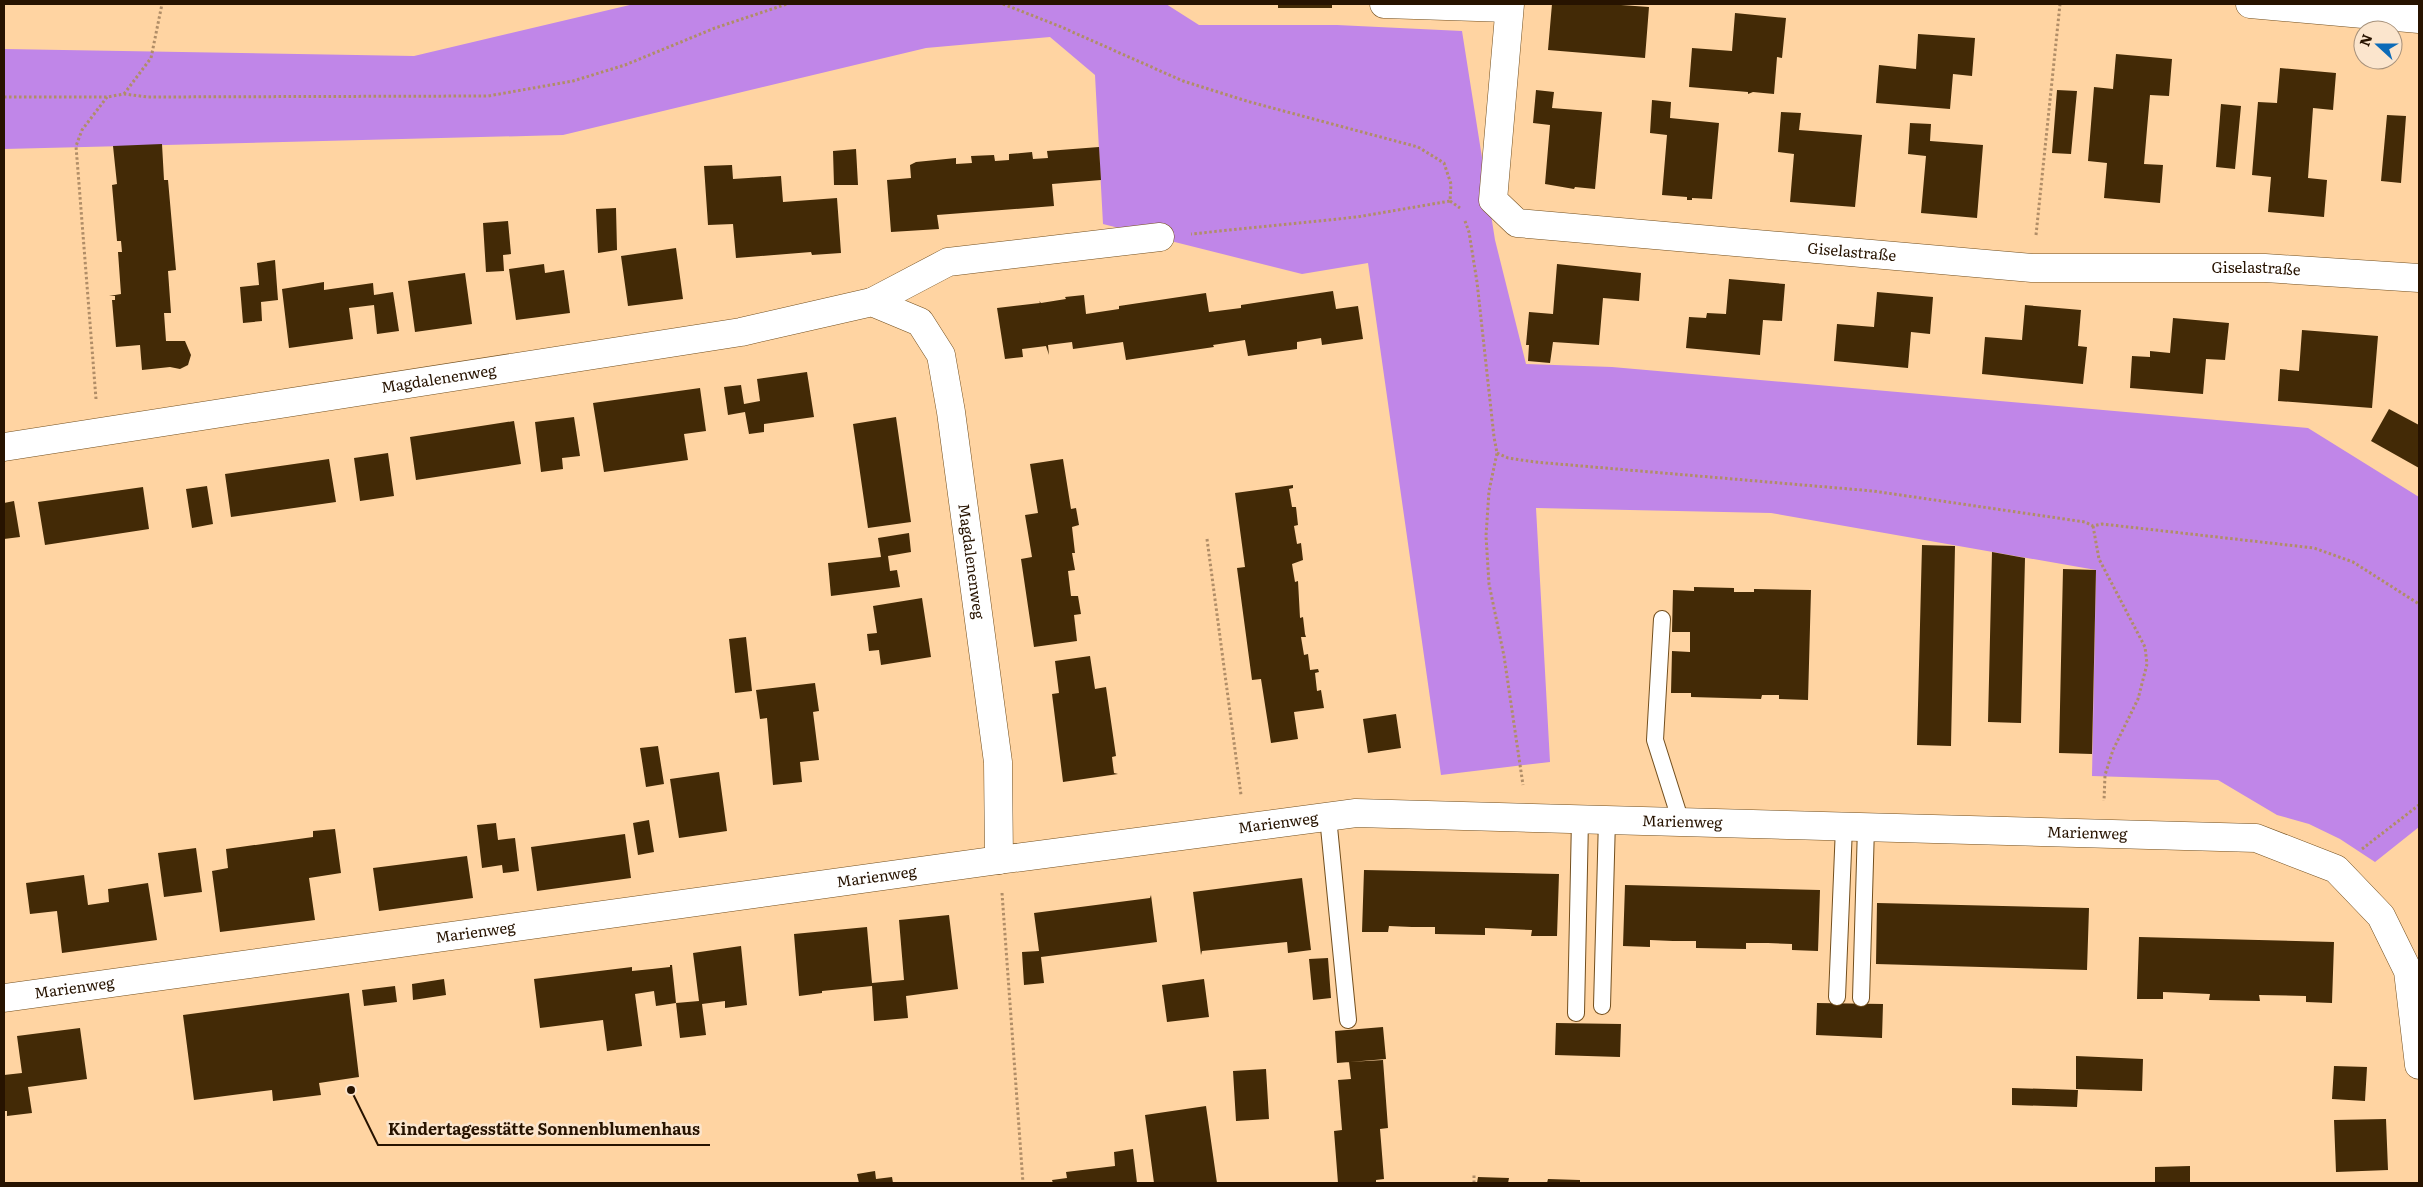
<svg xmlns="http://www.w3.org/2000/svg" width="2423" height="1187" font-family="Literata,serif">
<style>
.forest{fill:#c086e8}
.building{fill:#432a06}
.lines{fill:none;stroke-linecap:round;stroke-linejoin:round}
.lane-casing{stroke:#734f1e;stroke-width:18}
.street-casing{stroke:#734f1e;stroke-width:29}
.path{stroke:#b08d67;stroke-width:3;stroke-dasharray:2.5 2.5;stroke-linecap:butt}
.lane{stroke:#fff;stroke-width:16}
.street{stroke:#fff;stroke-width:28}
.labels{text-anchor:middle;stroke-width:5;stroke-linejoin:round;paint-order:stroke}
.street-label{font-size:15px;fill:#271300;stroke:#fbe5cd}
.leader{fill:none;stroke:#271300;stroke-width:2}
.callout-dot{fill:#271300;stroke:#fbe5cd;stroke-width:2}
.callout-label{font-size:16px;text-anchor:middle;font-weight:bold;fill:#271300;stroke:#fbe5cd;stroke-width:5;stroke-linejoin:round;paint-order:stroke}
</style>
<rect width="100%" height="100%" fill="#ffd4a2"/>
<path class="forest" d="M634,4H1166L1199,25H1337L1462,31L1495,240L1526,364L1612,367L2308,428L2419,497V827L2375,862L2340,839L2309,824L2277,815L2218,780L2092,776L2096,570L1771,513L1536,508L1550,762L1441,775L1368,263L1302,274L1103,224L1095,75L1050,37L926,48L563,135L4,149V49L414,56Z"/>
<path class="building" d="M1278,4H1332V8H1278Z
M1552,4H1607L1649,7L1645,58L1548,50Z
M1735,13L1786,18L1782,58L1777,57L1774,94L1753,92L1748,94V92L1689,87L1692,48L1732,51Z
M1918,34L1975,38L1972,76L1953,74L1950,109L1876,103L1879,65L1916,69Z
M2116,54L2172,59L2169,96L2150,95L2147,129L2144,164L2163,165L2160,203L2104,198L2107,163L2088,161L2094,87L2113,89Z
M2280,68L2336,73L2333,110L2313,108L2308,178L2327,180L2324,217L2268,212L2271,177L2252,175L2258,102L2277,103Z
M1536,90L1554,92L1552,108L1602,112L1595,189L1575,187L1574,189L1545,184L1550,125L1533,123Z
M2057,90L2077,91L2071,154L2052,153Z
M1652,100L1671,102L1670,118L1719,123L1712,199L1692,198V200H1687V197L1662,195L1667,135L1650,133Z
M2221,104L2241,106L2235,169L2216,167Z
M1781,112L1801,113L1799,130L1862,135L1855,207L1790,202L1794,154L1778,152Z
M2387,115L2406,116L2401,183L2381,181Z
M1910,123L1931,124L1930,141L1983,145L1977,218L1921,213L1926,156L1908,154Z
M162,144L164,180H168L176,270L168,271L171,313H164L166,341H185L191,355L188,365L180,369L170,367L142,370L140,345L116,347L112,300H115V296H109L121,294L118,252H122L121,241H117L112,185L117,184L113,146Z
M1099,147L1101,180L1052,184L1054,206L937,215L939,229L891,232L887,180L911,178L910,165L916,162L956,158V164L972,163L971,156L994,155L995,161L1009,160V154L1032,152L1033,159L1048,158L1047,151Z
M856,149L858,185H834L833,151Z
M732,165L733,179L781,176L783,202L837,198L841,253L812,255L811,252L736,258L733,224L708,225L704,166Z
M616,208L617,250L598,253L596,209Z
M508,221L511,254L503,255L504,271L486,272L483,223Z
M676,248L683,299L628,306L621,256Z
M275,260L278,300L261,302L262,321L243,323L240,287L259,285L257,263Z
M544,264L545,273L564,270L570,313L516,320L509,269Z
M1557,264L1641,273L1639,301L1603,298L1599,345L1553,342L1550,363L1528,361L1529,345H1526L1529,312L1553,314Z
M465,273L472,324L415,332L408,281Z
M1729,279L1785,284L1782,321L1763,320L1760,355L1686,348L1689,317L1706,318L1707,313L1726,314Z
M324,282V290L373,283L374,295L393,292L399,331L377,334L374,305L349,308L353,339L289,348L282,289Z
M1333,291L1336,309L1358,306L1363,339L1322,345L1321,338L1297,342V349L1248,356L1245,340L1213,345L1214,347L1126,360L1123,342L1073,349L1072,342L1048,345L1049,355L1046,346L1022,349L1023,357L1005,359L997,308L1040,303L1039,301L1041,303L1066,299L1065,297L1084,295L1086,314L1119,309V306L1206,293L1209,312L1241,308V305Z
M1877,292L1933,297L1930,334L1911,332L1908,368L1834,361L1837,324L1874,327Z
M2025,305L2081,310L2078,346L2087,347L2083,384L1982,374L1985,337L2022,340Z
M2173,318L2229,323L2225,360L2206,359L2203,394L2130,388L2132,356L2150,357V351L2170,353Z
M2302,330L2378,336L2372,408L2278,401L2280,369L2299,371Z
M807,372L814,417L764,424V432L749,434L745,412L728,415L724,387L741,385L744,404L760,401L757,379Z
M700,388L706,431L684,434L688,460L604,472L593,403Z
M2389,409L2419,425V468L2371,441Z
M574,417L580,456L562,458L563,469L541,472L535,422Z
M896,417L911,522L868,528L853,424Z
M514,421L521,464L416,480L410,437Z
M388,453L394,496L360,501L354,458Z
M329,459L336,502L231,517L225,474Z
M1063,459L1071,509L1076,508L1079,525L1072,527L1075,553H1072L1075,570L1068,571L1071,596H1078L1081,614L1074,615L1077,641L1034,647L1021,559L1032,557L1025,515L1038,513L1030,464Z
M1293,485V488L1289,489L1292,507H1296L1298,525L1294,526L1297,544L1301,543L1303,560L1292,564L1295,582L1298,581L1300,618L1303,617L1305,634L1306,637H1301L1304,655L1308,654L1310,670L1318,669L1319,672L1315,673L1317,691L1321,690L1324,708L1294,712L1298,739L1271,743L1261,679L1252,680L1237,568L1245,567L1235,493Z
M207,486L213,524L192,528L186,489Z
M143,487L149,529L45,545L38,502Z
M14,501L20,537L4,539V503Z
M909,533L911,552L888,556L890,571L897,570L900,587L831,596L828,563L881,557L878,538Z
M1922,545L1955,546L1951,746L1917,745Z
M1992,552L2025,558L2021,723L1988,722Z
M2063,569L2096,570L2092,754L2059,753Z
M1694,587L1734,588V592H1754V589L1811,590L1808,700L1779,699V695H1762L1761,699L1691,697V693H1671L1672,651L1690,652V632H1672L1673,590L1694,591Z
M922,598L931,657L881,665L879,650L869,651L867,634L877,633L873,606Z
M746,637L752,691L735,693L729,639Z
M1090,656L1095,689L1106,687L1116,756L1112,757L1114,773L1118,774L1063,782L1052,694L1059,693L1055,661Z
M815,683L819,711L813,712L819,760L800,762L802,782L773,785L767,718L760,719L756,690Z
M1396,714L1401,748L1368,753L1363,719Z
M658,746L664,784L646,787L640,748Z
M719,772L727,831L679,838L670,779Z
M649,820L654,852L638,855L633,823Z
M496,823L498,840L515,838L519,871L503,873L502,865L482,868L477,825Z
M335,829L341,873L309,878L315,920L220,932L212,871L228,868L226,849L313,837V831Z
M625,834L631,878L537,891L531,847Z
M196,848L202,892L164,897L158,853Z
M467,856L473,898L379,911L373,868Z
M1364,870L1559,874L1557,936H1531L1532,930L1485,928V935L1435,934V927H1412L1389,926L1388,932H1362Z
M84,875L88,905L109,902L108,889L148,883L157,940L62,953L57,911L30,914L26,883Z
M1302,878L1311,950L1288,953L1287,942L1202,951L1201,955L1193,892Z
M1625,885L1820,890L1818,951L1792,950V944L1768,943H1746V949L1696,948V941H1673L1650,940V947L1623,946Z
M1151,895L1157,942L1041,957L1044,983L1024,985L1022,952L1039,951L1034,913L1150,898Z
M1877,903L2089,908L2087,970L1876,964Z
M949,915L958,989L906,996L908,1018L874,1021L872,986L822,991V993L799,996L794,934L867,927L872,983L904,980L899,920Z
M2139,937L2334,942L2332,1003L2306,1002V996L2259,995L2260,1001L2209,1000L2210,994L2163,992V999H2137Z
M741,946L747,1005L725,1008V1001L702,1004L706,1035L680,1038L676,1003L699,1001L693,953Z
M1328,958L1331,998L1313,1000L1309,959Z
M670,965H672L676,1003L656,1006L654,991L635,994L642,1046L607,1051L603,1020L540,1028L534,979L632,967V971L652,969L670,967Z
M444,979L446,995L413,1000L412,984Z
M1204,979L1209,1017L1167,1022L1162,985Z
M395,986L397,1002L364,1006L362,990Z
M349,993L359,1077L319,1083L321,1095L273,1101L272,1090L194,1100L183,1015Z
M1817,1003L1883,1004L1882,1038L1816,1035Z
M1556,1023L1621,1024L1620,1057L1555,1055Z
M1383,1027L1386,1059L1337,1063L1335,1031Z
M80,1028L87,1079L28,1087L32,1113L7,1116V1111H4V1075L22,1073L17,1036Z
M2076,1056L2143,1059L2142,1091L2076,1089Z
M1383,1060L1388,1128L1380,1129L1384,1179L1376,1180V1183H1338L1334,1131L1342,1130L1338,1080L1351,1079L1349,1062Z
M2334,1066L2367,1067L2365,1101L2332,1099Z
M1266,1069L1269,1119L1236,1121L1233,1071Z
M2012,1088L2078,1090L2077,1107L2012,1105Z
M1206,1106L1217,1183H1154L1145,1115Z
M2386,1119L2388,1170L2336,1172L2334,1120Z
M1133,1149L1137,1183H1053L1052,1180L1067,1178L1066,1172L1115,1166L1114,1152Z
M2190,1166V1183H2155V1167Z
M875,1171L876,1179L892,1177L893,1183H859L857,1174Z
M1478,1177L1509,1178L1508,1183H1477Z
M1548,1179L1580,1180V1183H1547Z"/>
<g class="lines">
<g class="lane-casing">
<path id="lane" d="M1662,619L1655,740L1681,822
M1328,817L1348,1020
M1837,997L1844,827
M1861,998L1866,827
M1602,1006L1607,819
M1576,1013L1580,819"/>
</g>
<g class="street-casing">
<g id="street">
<path d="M1384,4L1508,8"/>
<path id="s1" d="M1510,4L1493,200L1517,223L2032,268H2265L2419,278"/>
<path d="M2250,4L2419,19"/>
<path d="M872,302L948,262L1160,237"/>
<path id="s2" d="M4,447L741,332L872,302L920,322L941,355L951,412L998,762L999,860"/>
<path id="s3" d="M4,998L999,860L1356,813L2256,838L2336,869L2381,916L2408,971L2419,1065"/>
</g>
</g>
<path class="path" d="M1003,4L1059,26L1183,81L1250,102L1418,147L1444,163L1451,184L1450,201L1357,217L1191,234
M124,94L151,58L162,4
M4,97H107L124,94L148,97L488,96L573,81L625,65L715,28L787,4
M1450,201L1460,208
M1465,221L1469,232L1477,282L1494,437L1497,453L1489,491L1486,536L1489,584L1504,656L1523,785
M2036,235L2060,4
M96,399L76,146L82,130L107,97
M1497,453L1508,458L1535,462L1873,491L2085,522L2093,526L2102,524L2314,548L2353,562L2419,604
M2093,526L2099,559L2145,647L2147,664L2138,699L2113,750L2105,775L2104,801
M1207,539L1241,795
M2362,849L2419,805
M1002,893L1023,1183
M1474,1183V1173"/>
<use href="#lane" class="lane"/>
<use href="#street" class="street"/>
</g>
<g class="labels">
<g class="street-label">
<text dy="5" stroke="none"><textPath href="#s1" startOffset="566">Giselastraße</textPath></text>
<text dy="5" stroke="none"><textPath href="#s1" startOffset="971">Giselastraße</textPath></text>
<text dy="5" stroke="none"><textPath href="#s2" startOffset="440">Magdalenenweg</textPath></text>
<text dy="5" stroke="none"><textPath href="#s2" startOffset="1180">Magdalenenweg</textPath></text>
<text dy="5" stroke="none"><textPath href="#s3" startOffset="1691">Marienweg</textPath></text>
<text dy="5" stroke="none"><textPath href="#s3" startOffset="1286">Marienweg</textPath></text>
<text dy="5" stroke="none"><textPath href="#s3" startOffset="2096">Marienweg</textPath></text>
<text dy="5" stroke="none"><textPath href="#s3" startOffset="881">Marienweg</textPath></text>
<text dy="5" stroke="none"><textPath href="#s3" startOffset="476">Marienweg</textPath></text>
<text dy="5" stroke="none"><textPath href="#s3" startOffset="71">Marienweg</textPath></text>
</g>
</g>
<path class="leader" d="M351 1090L378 1145H710"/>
<circle class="callout-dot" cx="351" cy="1090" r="5"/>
<g class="callout-label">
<text x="544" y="1135">Kindertagesstätte Sonnenblumenhaus</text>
</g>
<rect width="2423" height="1187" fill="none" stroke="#271300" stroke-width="10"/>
<g transform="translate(2378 45) rotate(291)"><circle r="24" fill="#fbe5cd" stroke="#a6917b"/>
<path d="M0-4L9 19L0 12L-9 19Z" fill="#0c6bb8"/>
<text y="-8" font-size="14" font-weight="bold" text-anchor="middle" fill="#271300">N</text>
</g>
</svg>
